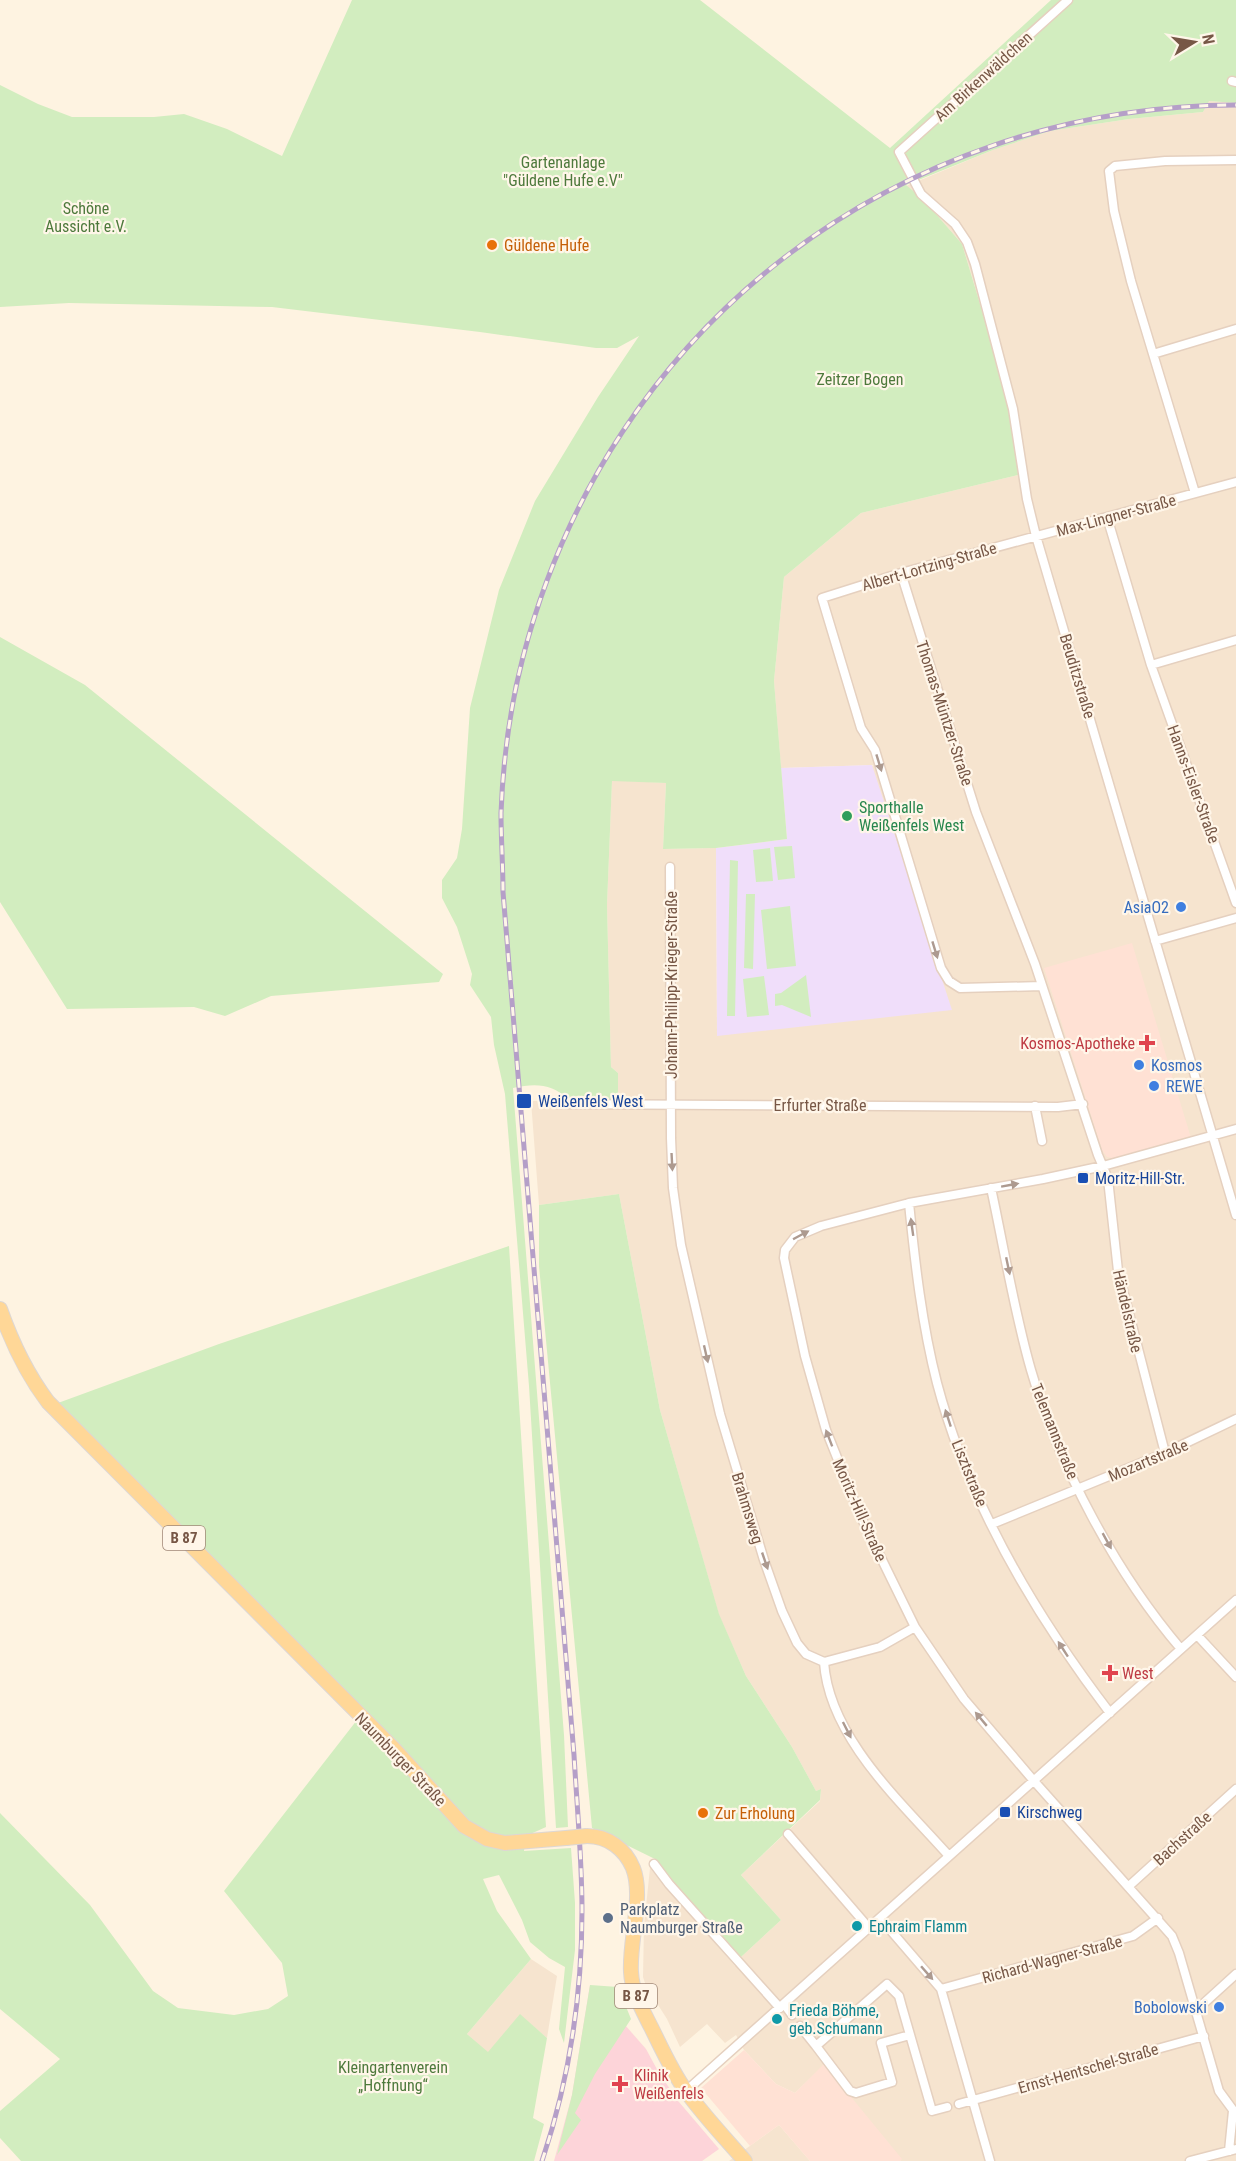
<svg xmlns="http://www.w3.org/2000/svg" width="1236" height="2161" font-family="'Roboto Condensed',sans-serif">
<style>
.residential{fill:#f6e4cf}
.commercial{fill:#ffe1d4}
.education{fill:#f0defa}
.medical{fill:#fdd4d9}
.green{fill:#d2edbf}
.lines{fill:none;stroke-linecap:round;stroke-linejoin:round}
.street-casing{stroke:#e5d0bf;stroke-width:11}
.primary-casing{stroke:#ded7d3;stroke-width:16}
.street{stroke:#fff;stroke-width:8}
.primary{stroke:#ffd797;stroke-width:14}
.rail-casing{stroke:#b59fc8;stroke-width:5}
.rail{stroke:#fff6e9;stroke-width:3;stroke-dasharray:9;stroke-linecap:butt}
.primary-bridge-casing{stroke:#ded7d3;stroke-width:16;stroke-linecap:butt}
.primary-bridge{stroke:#ffd797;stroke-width:14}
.oneway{fill:#ad9a90}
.food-dot{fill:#e8710a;stroke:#fff6e9;stroke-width:2}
.leisure-dot{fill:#2e9e5b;stroke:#fff6e9;stroke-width:2}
.shop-dot{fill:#3f7fe0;stroke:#fff6e9;stroke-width:2}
.health-dot{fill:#e0444e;stroke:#fff6e9;stroke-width:2}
.transit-dot{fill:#1a4fb4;stroke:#fff6e9;stroke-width:2}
.service-dot{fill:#5c6f8a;stroke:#fff6e9;stroke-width:2}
.culture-dot{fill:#0f9aa8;stroke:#fff6e9;stroke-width:2}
.labels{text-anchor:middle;stroke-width:4.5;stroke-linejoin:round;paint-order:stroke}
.shield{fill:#fff6e9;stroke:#a08777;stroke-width:1.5}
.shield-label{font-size:15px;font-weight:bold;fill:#775746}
.street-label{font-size:16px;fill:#775746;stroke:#fff6e9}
.park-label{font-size:16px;fill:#4d793b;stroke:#fff6e9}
.food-label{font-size:16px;fill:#c56008;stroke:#fff6e9;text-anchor:start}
.leisure-label{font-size:16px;fill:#27864d;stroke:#fff6e9;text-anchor:start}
.shop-label{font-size:16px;fill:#366cbe;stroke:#fff6e9;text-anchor:end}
.health-label{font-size:16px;fill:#be3a42;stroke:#fff6e9;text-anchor:start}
.transit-label{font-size:16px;fill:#164399;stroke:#fff6e9;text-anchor:start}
.service-label{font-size:16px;fill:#4e5e75;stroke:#fff6e9;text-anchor:start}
.culture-label{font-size:16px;fill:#0d838f;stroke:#fff6e9;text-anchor:start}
</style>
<rect width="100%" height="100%" fill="#fef3e1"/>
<path class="residential" d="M1208,101L1236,103V2161H900L901,2159L824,2065L795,2093L776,2084L744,2050L736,2035L725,2043L707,2024L680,2047L667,2019L646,1986L643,1977L644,1926L650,1868L656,1871L693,1918L735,1966L741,1957L781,1920L741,1875L820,1801L821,1789L816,1791L792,1747L746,1676L719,1615L660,1410L619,1194L539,1205L531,1101L617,1100L618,1073L611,1067L607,905L612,780L666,783L663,849L716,848L717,1036L873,765L781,768L774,681L784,577L861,513L1018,475L989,334L962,244L923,199L906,186L993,150L1050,131L1129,119L1203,112Z
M531,1959L557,1976L547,2038L520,2015L488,2053L467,2034Z
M779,2125L810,2161H729Z"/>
<path class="commercial" d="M1132,943L1191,1138L1117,1159L1107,1157L1102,1150L1044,968Z
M744,2050L776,2084L795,2093L824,2064L902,2159L900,2161H810L779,2125L750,2146L701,2088Z"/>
<path class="education" d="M872,765L952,1010L717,1036L716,848L787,839L781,768Z"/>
<path class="medical" d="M590,1985L646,2049L659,2073L679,2102L719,2149L702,2161H554L572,2095Z"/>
<path class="green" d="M352,0H700L890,148L1051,0H1236V103L1209,101L1203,112L1129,119L1050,131L993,150L906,185L923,199L962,244L989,334L1014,430L1018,475L861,513L784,577L774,681L787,839L716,848L663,849L666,783L612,781L607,905L611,1067L618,1073V1100H570C551,1084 537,1083 513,1088L564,1735L568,1827L556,1828L555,1812L529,1386L505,1094L494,1045L491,1017L470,985L472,974L457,927L442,898V880L457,858L462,829L470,708L499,590L535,501L598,397L639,336L617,348H596L480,332L272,307L69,303L0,307V85L38,104L72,117H154L184,114L227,129L282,156Z
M0,637L85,685L443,974L439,982L271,996L225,1016L194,1007L67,1009L0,902Z
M792,846L795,878L778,880L774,847Z
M770,848L773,881L756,882L753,850Z
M730,860L738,861L735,1016H727Z
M746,894H755L753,969L744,968Z
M790,906L796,966L767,969L761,910Z
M806,975L811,1017L782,1005L775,1006V994L781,993Z
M764,976L769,1015L747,1017L743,979Z
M619,1194L660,1410L719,1614L746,1676L792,1747L816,1791L821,1789L820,1800L741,1875L781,1920L741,1957L675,1884L657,1860L592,1828L539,1266V1205Z
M509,1246L546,1827L526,1836L524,1851L571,1848L575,1903V1950L564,2043L559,2029L565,1967L549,1958L530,1942L522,1920L499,1875L483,1879L497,1911L531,1959L467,2034L488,2052L520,2014L547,2038L533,2118L544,2124L534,2161H21L0,2138V2111L60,2059L0,2009V1813L90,1905L153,1991L178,2008L234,2015L268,2009L288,1996L282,1963L224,1891L364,1711L58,1403L219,1344Z
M590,1985L618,1987L631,2019L595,2074L575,2113L581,2120L557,2155L572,2095Z"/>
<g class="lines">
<g class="street-casing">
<path id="street" d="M1068,0L899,152L921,194L955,224L967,242L975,264L1013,409L1027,499L1036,536L1236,1215
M1232,81L1236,82
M1153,354L1236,329
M1195,493L1131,281L1114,211L1109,171L1115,166L1165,161L1236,160
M1107,517L1151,665L1236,903
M901,573L976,812L1035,964L1098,1155L1108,1179L1118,1271L1165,1453
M1151,665L1236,640
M670,867L671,1138L673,1188L681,1245L720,1414L764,1560L782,1611L797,1643L806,1654L824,1662C829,1738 902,1803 949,1856
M1155,941L1236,918
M1042,986L960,988L949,981L941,968L875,750L861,728L822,598L901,573L1236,482
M557,1104L1058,1107L1083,1104
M1035,1106L1042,1141
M1236,1129L1103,1166L1043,1179L909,1203L821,1226L795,1237L785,1250L784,1258L805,1356L826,1430L860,1515L915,1627L964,1699L1034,1781L1172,1936L1179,1953L1219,2091L1236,2114
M991,1188C1004,1248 1014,1311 1031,1370C1059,1466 1116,1573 1181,1649
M909,1203C915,1263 922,1325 937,1383C969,1504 1035,1615 1110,1713
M992,1524L1165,1453L1236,1419
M1197,1635L1236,1677
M824,1662L880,1647L915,1627
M788,1834L869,1928
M654,1864L669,1884L780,2008
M1129,1886L1236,1789
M880,1918L941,1989L990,2161
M941,1989L1133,1936L1158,1918
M784,2004L792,2015
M1195,2008L1203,2004L1236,1974
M800,2026L816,2046
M910,2035L881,2043L892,2082L856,2093L850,2091L816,2046L887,1984L899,1996L902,2007L932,2111L947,2107
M686,2091L1236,1600
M959,2104L1204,2036
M1229,2151L1233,2111
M1190,2161L1236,2149"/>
</g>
<g class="primary-casing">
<path id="primary" d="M0,1309C12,1343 26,1373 48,1402L394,1749L464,1826L487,1839L505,1843L566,1838
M587,1836C608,1836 625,1849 633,1868C644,1896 629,1941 631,1972C632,1992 642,2009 651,2027C662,2049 672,2072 686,2091C704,2116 725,2138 745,2161"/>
</g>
<use href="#street" class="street"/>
<use href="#primary" class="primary"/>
<g class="rail-casing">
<path id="rail" d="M542,2161C569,2081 582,1995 582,1910C582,1859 577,1807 574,1755L503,892C503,866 501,839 501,813C503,761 510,707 523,657C608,327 897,106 1236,105"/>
</g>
<use href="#rail" class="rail"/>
<g class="primary-bridge-casing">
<path id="primary-bridge" d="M566,1838L587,1836"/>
</g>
<use href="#primary-bridge" class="primary-bridge"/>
</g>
<defs><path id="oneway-solid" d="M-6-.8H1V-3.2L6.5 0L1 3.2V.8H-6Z" transform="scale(1.5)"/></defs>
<g class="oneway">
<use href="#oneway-solid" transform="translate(879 763) rotate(73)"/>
<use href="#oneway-solid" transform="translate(935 950) rotate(73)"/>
<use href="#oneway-solid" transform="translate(672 1162) rotate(87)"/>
<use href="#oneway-solid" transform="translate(1010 1185) rotate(-10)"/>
<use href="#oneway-solid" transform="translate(912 1227) rotate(-98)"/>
<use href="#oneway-solid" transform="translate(801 1235) rotate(-28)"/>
<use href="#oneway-solid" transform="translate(1008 1266) rotate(78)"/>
<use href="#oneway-solid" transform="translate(706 1354) rotate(77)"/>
<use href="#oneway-solid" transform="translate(948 1418) rotate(-108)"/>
<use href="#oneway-solid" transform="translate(829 1438) rotate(-111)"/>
<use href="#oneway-solid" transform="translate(1107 1541) rotate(61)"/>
<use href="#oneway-solid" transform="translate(765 1561) rotate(71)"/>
<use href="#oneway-solid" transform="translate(1063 1649) rotate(-123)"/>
<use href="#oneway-solid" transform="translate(981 1719) rotate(-130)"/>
<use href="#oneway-solid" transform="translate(847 1730) rotate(63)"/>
<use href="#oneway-solid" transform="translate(927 1973) rotate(49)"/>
</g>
<g class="food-dot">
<circle cx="492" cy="245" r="6"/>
<circle cx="703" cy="1813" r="6"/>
</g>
<circle class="leisure-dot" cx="847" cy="816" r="6"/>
<g class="shop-dot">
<circle cx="1181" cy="907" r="6"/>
<circle cx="1139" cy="1065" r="6"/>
<circle cx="1154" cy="1086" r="6"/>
<circle cx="1219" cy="2007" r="6"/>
</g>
<g class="health-dot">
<path d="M1144 1034h6v6h6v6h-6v6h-6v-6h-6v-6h6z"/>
<path d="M1107 1664h6v6h6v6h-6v6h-6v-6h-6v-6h6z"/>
<path d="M617 2075h6v6h6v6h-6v6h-6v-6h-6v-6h6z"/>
</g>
<g class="transit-dot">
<rect x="516" y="1093" width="16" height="16" rx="3"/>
<rect x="1077" y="1172" width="12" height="12" rx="3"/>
<rect x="999" y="1806" width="12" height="12" rx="3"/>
</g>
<circle class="service-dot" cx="608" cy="1918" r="6"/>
<g class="culture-dot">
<circle cx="857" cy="1926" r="6"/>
<circle cx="777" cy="2019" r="6"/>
</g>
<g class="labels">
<g class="shield">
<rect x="163" y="1526" width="42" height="24" rx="4.5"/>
<rect x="615" y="1984" width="42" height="24" rx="4.5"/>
</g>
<g class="shield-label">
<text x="184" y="1543">B 87</text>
<text x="636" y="2001">B 87</text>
</g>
<g class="street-label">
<text transform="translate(983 76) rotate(-42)" y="6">Am Birkenwäldchen</text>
<text transform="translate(1116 515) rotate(-15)" y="6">Max-Lingner-Straße</text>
<text transform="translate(929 566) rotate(-16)" y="6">Albert-Lortzing-Straße</text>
<text transform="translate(1078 676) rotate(73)" y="6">Beuditzstraße</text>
<text transform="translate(945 713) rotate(72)" y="6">Thomas-Müntzer-Straße</text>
<text transform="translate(1194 784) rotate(70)" y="6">Hanns-Eisler-Straße</text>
<text transform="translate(671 985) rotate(-90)" y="6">Johann-Philipp-Krieger-Straße</text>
<text x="820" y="1111">Erfurter Straße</text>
<text transform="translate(1128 1311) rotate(77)" y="6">Händelstraße</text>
<text transform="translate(1055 1431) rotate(68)" y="6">Telemannstraße</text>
<text transform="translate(1148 1460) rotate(-23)" y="6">Mozartstraße</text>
<text transform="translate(970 1473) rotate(68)" y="6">Lisztstraße</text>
<text transform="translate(748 1508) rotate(73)" y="6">Brahmsweg</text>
<text transform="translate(860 1510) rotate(66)" y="6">Moritz-Hill-Straße</text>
<text transform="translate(401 1759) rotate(46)" y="6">Naumburger Straße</text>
<text transform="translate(1182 1838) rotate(-42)" y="6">Bachstraße</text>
<text transform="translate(1052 1959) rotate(-15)" y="6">Richard-Wagner-Straße</text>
<text transform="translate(1088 2068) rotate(-16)" y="6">Ernst-Hentschel-Straße</text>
</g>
<g class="park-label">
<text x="563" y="168">Gartenanlage<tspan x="563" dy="18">"Güldene Hufe e.V"</tspan></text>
<text x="86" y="214">Schöne<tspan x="86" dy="18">Aussicht e.V.</tspan></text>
<text x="860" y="385">Zeitzer Bogen</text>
<text x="393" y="2073">Kleingartenverein<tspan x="393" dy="18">„Hoffnung“</tspan></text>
</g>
<g class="food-label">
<text x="504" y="251">Güldene Hufe</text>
<text x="715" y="1819">Zur Erholung</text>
</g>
<g class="leisure-label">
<text x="859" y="813">Sporthalle<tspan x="859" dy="18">Weißenfels West</tspan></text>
</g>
<g class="shop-label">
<text x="1169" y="913">AsiaO2</text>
<text x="1151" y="1071" text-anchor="start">Kosmos</text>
<text x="1166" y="1092" text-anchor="start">REWE</text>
<text x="1207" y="2013">Bobolowski</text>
</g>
<g class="health-label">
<text x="1135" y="1049" text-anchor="end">Kosmos-Apotheke</text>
<text x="1122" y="1679">West</text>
<text x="634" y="2081">Klinik<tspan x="634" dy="18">Weißenfels</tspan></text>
</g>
<g class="transit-label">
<text x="538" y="1107">Weißenfels West</text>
<text x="1095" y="1184">Moritz-Hill-Str.</text>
<text x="1017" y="1818">Kirschweg</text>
</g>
<g class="service-label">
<text x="620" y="1915">Parkplatz<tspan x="620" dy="18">Naumburger Straße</tspan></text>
</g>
<g class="culture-label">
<text x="869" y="1932">Ephraim Flamm</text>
<text x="789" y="2016">Frieda Böhme,<tspan x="789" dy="18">geb.Schumann</tspan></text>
</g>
</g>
<g transform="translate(1194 42) rotate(79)" stroke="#fff6e9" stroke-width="4.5" paint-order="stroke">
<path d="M0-4.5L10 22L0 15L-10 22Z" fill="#775746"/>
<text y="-9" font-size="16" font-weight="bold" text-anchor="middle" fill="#775746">N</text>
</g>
</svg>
